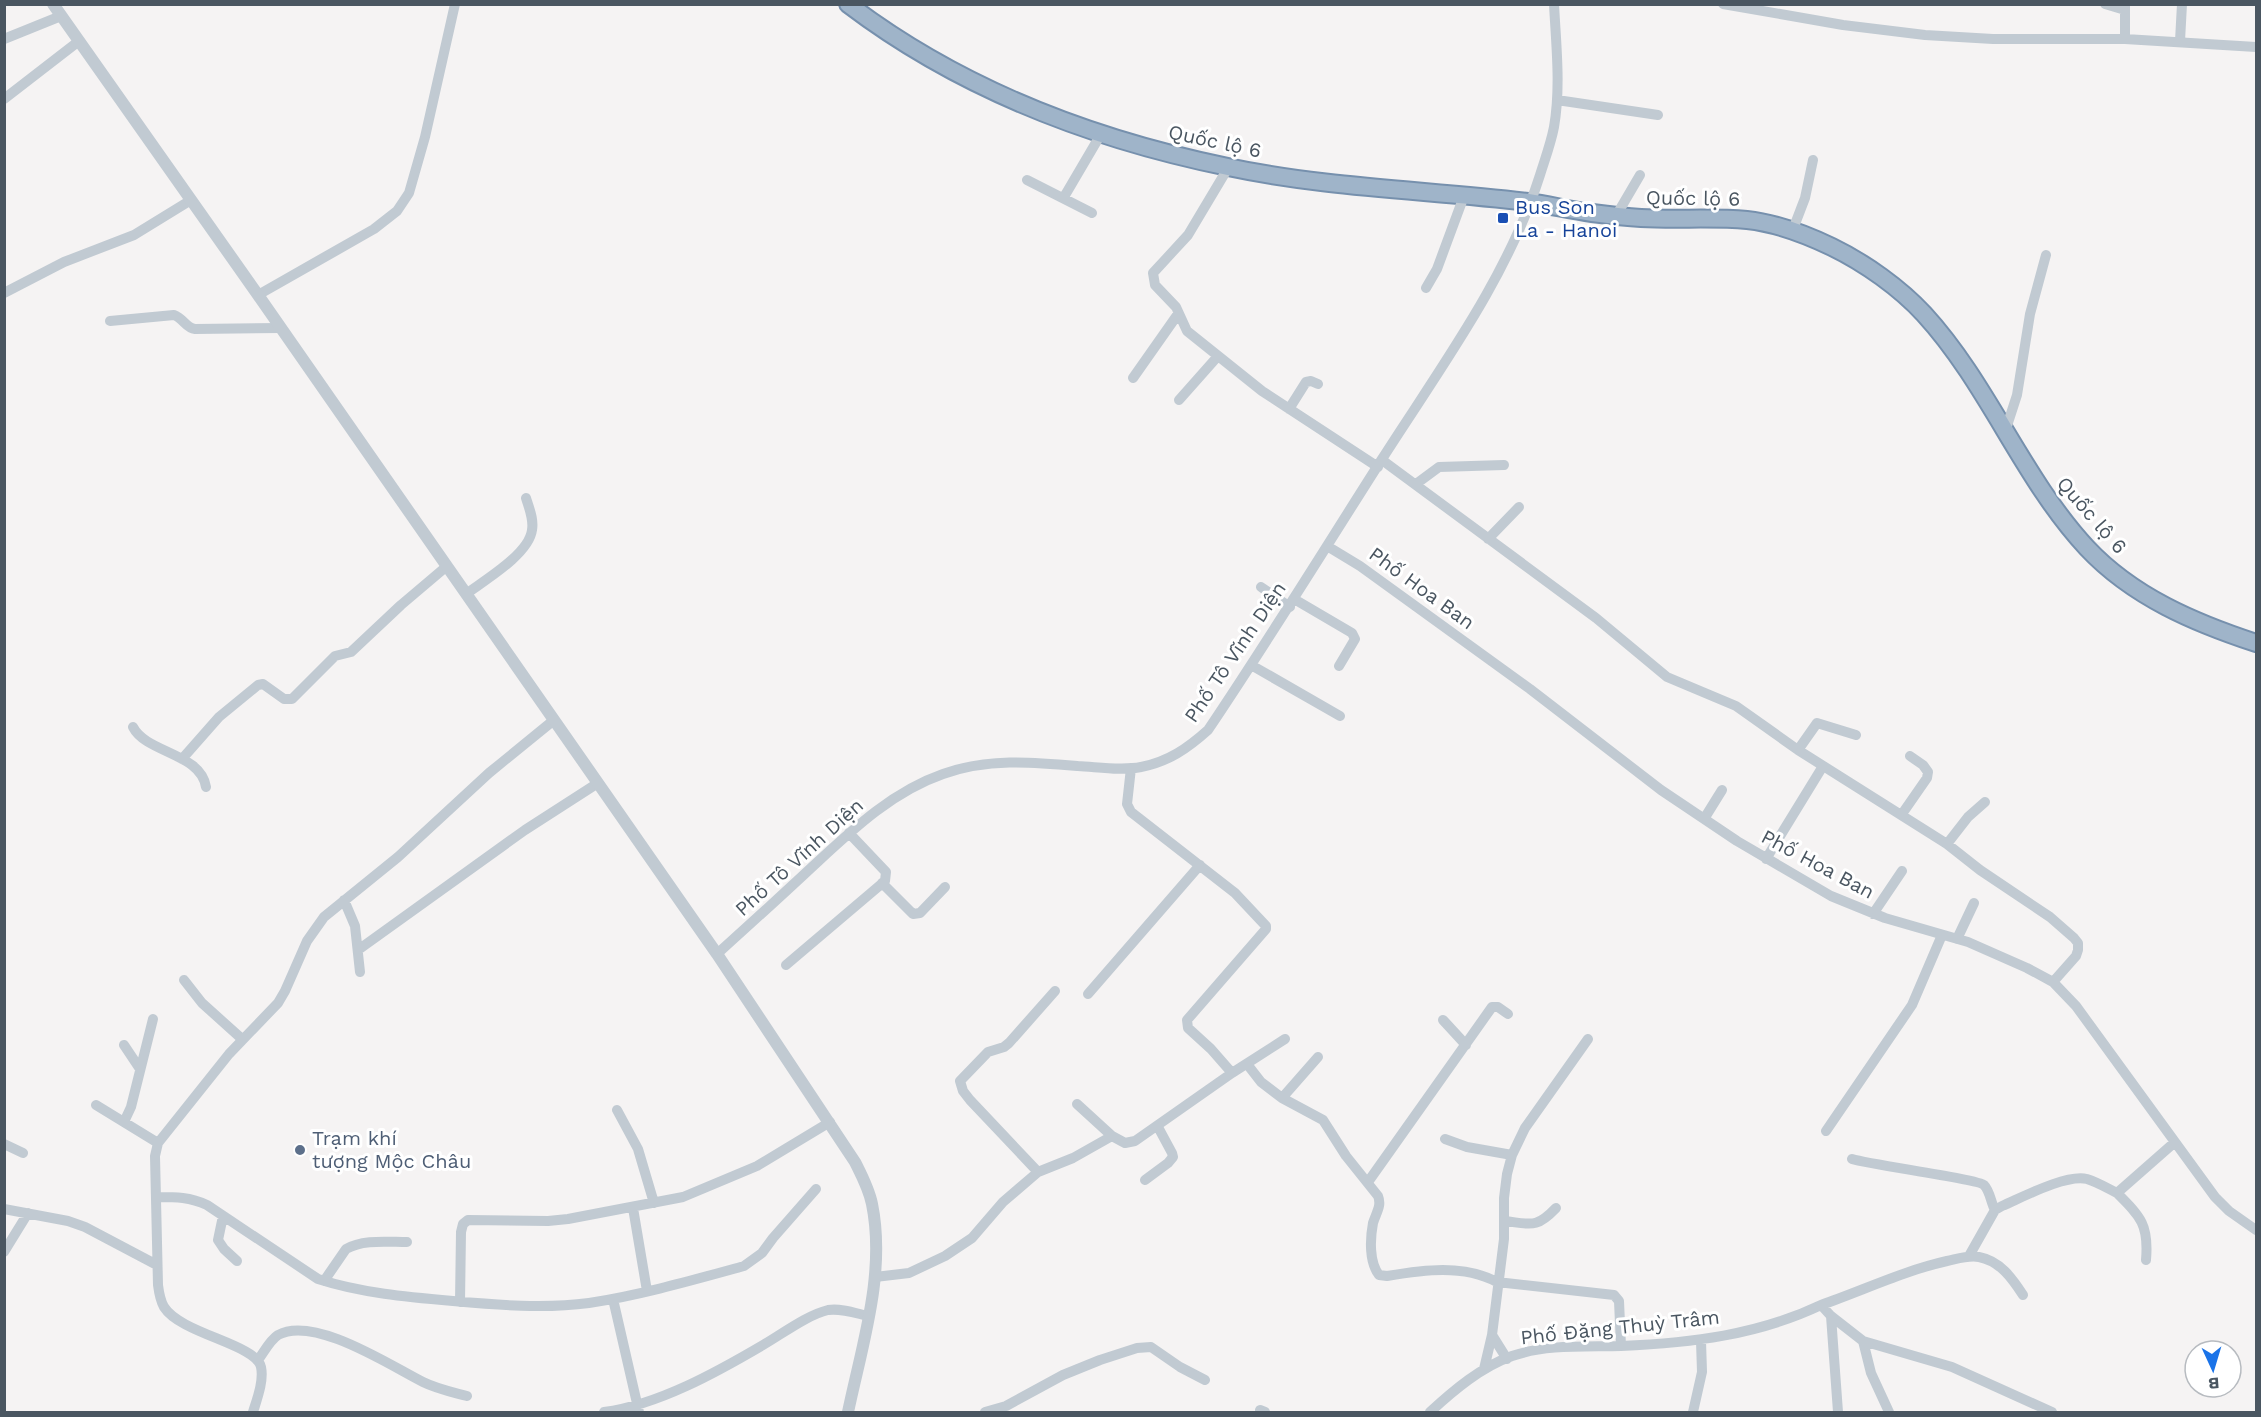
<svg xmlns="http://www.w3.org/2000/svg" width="2261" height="1417" font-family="'Work Sans',sans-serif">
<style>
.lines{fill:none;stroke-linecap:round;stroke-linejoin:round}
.trunk-casing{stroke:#7690ad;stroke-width:20}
.minor{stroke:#c1cad2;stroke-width:10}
.tertiary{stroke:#c1cad2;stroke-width:12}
.trunk{stroke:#9fb4c9;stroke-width:16}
.transit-dot{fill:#1a4fb4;stroke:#fff;stroke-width:2}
.service-dot{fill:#5c6f8a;stroke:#fff;stroke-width:2}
.labels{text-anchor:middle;stroke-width:6;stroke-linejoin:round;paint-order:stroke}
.street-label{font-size:20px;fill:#4a5661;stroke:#fff}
.transit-label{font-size:20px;fill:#164399;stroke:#fff;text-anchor:start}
.service-label{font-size:20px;fill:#4e5e75;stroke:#fff;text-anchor:start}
</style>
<rect width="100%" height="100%" fill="#f5f3f3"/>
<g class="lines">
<g class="trunk-casing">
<path id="trunk" d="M848,4C960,89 1091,139 1228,167C1326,188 1428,190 1528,202C1549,205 1570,210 1592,213C1608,215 1625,217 1641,218C1676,220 1712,217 1747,220C1775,223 1807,235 1832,247C1865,263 1900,288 1924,314C1989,385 2022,478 2087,548C2133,597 2195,623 2256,643"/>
</g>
<path class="minor" d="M1723,4L1843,25L1925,35L1993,39H2125L2256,47
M2105,4L2125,10
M4,39L61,16
M2125,39V4
M2180,41L2182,4
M4,99L79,41
M1557,100L1658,115
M1228,168L1188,235L1153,273L1155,285L1176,307L1187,331L1262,391L1378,467
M1027,180L1092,213
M1064,197L1101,134
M1616,216L1640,175
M1792,232L1805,198L1813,160
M1426,288L1437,269L1464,196
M4,293L64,262L134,235L191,200
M258,295L374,229L397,211L409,193L425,137L455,4
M110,321L174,315C183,318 186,328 195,329L281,328
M1133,378L1178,314
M1179,400L1218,356
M1289,409L1306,382L1311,381L1318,384
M2005,432L2017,395L2030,314L2046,255
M1382,460L1596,618L1667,677L1736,706L1798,750L1947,844L1980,870L2050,917L2074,938L2078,943V950L2076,956L2053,982
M1416,484L1439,467L1504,465
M1488,539L1519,507
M1327,546L1360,566L1530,689L1661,790L1737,841L1831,896L1885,918L1968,942L2027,968L2053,982L2076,1006L2215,1197L2229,1211L2256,1230
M1261,587L1290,607
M466,594C485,580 529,554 532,530C534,519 529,508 526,498
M1294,599L1352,633L1355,639L1339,666
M1251,665L1340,716
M133,727C146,753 201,753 206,787
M1798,750L1817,723L1856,735
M182,759L219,717L258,685L263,684L284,699H292L335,656L351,652L401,605L447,566
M1902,814L1927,778L1928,772L1923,765L1910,756
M1704,819L1722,790
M1947,844L1968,817L1985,802
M1766,859L1823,766
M882,883L913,914L920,913L945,887
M344,900L355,926L360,972
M1873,914L1902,871
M1957,939L1974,903
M358,950L525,830L598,783
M717,954C748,926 780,897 811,868C851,831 891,792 943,774C987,758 1032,762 1078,766C1098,767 1122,771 1141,767C1168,762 1188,748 1208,730C1268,641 1324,550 1382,459C1440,368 1507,279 1540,175C1545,159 1551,143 1554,127C1561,87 1556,44 1554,4
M786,965L885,881L886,872L849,833
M184,980L202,1003L242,1039
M1088,994L1200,865
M1443,1020L1466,1045
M124,1045L140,1069
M1247,1064L1261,1082L1282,1098L1323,1120L1346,1156L1378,1196C1382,1206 1376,1213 1373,1223C1370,1239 1369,1262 1379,1275L1387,1276C1423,1270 1463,1264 1497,1282L1614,1295L1619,1301L1621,1346
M1232,1073L1285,1039
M1282,1098L1318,1057
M1077,1104L1112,1136
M96,1105L158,1143
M617,1110L638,1149L654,1203
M124,1122L131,1107L153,1019
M1826,1131L1912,1005L1942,935
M1445,1139L1467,1147L1512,1155
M4,1144L23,1153
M1852,1159C1871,1165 1978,1179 1984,1185C1990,1191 1991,1203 1995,1210
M1038,1172L970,1100L963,1091L960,1081L988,1052L1004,1047L1009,1043L1055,991
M1145,1180L1168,1163L1173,1157L1172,1153L1158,1127
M1368,1182L1492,1007H1498L1508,1014
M2117,1193C2141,1217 2149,1225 2146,1260
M157,1197C176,1197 190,1197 207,1205L318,1279C361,1293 407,1297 453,1301C498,1305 544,1309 589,1303C641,1295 693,1280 744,1266L762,1253L773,1238L816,1189
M633,1208L647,1291
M4,1209L68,1221L85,1227L157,1265
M223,1216L218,1240L224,1249L237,1261
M1504,1221C1531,1224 1536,1229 1556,1208
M4,1252L28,1213
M1969,1256L1995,1210L2002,1206C2023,1197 2066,1174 2087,1179C2097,1182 2107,1188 2117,1193L2175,1142
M875,1277L909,1273L945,1256L972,1238L1003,1202L1038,1172L1073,1158L1112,1136L1125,1143L1135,1141L1232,1073L1211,1049L1188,1028L1187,1020L1266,929V926L1235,893L1131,812L1127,804L1131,768
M324,1281L346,1249C363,1239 387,1242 407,1242
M613,1299L639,1412
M460,1302L461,1232L463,1224L468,1220L548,1221L568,1219L683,1197L757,1166L830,1122
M1821,1305C1864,1290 1903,1271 1947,1261C1957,1259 1968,1255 1979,1257C2000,1261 2012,1278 2023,1295
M1831,1316L1838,1412
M1492,1335L1507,1359
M1863,1341L1871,1373L1889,1412
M258,1360C264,1352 270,1340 278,1335C314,1315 391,1366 423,1382C437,1389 452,1392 467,1396
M1484,1369L1492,1335L1504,1239V1198L1507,1174L1512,1155L1525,1128L1588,1039
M1260,1410L1265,1412
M253,1412C257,1399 264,1381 261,1367C256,1344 181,1334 164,1307C160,1300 159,1293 158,1285L155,1156L158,1143L229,1054L278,1003L285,991L307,941L324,917L398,857L489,773L554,720
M604,1412C658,1405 717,1372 763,1345C782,1334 807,1315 828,1310C841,1308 855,1313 868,1316
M985,1412L1006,1406L1063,1375L1100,1360L1137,1348L1151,1347L1180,1367L1205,1380
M1430,1412C1454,1390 1481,1367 1512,1356C1547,1344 1586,1347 1621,1346C1691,1343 1758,1335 1821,1305L1831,1316L1863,1341L1952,1367L2052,1412
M1693,1412L1702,1372L1701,1341"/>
<path class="tertiary" d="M53,4L258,295L717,954L855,1162C862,1176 869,1189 872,1204C886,1273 862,1345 848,1412"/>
<use href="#trunk" class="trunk"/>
</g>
<rect class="transit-dot" x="1497" y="212" width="12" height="12" rx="3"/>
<circle class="service-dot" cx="300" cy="1150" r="6"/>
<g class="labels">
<g class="street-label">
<text transform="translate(1215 141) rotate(12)" y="7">Quốc lộ 6</text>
<text transform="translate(1693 198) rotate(1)" y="7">Quốc lộ 6</text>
<text transform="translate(2092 515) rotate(49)" y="7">Quốc lộ 6</text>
<text transform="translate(1422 588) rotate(36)" y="7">Phố Hoa Ban</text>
<text transform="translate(1235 652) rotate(-56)" y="7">Phố Tô Vĩnh Diện</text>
<text transform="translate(799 857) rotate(-42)" y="7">Phố Tô Vĩnh Diện</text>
<text transform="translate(1818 864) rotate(28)" y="7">Phố Hoa Ban</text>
<text transform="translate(1620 1327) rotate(-6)" y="7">Phố Đặng Thuỳ Trâm</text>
</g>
<g class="transit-label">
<text x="1515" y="214">Bus Son<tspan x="1515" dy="23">La - Hanoi</tspan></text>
</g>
<g class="service-label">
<text x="312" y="1145">Trạm khí<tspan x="312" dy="23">tượng Mộc Châu</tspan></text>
</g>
</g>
<rect width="2261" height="1417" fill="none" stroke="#4a5661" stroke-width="12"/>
<g transform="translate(2213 1369) rotate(176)"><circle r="28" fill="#ffffff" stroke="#b7bbc0" stroke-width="1.5"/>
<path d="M0-4.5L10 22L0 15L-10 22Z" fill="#1a73e8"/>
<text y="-9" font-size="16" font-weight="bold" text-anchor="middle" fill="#4a5661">B</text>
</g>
</svg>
